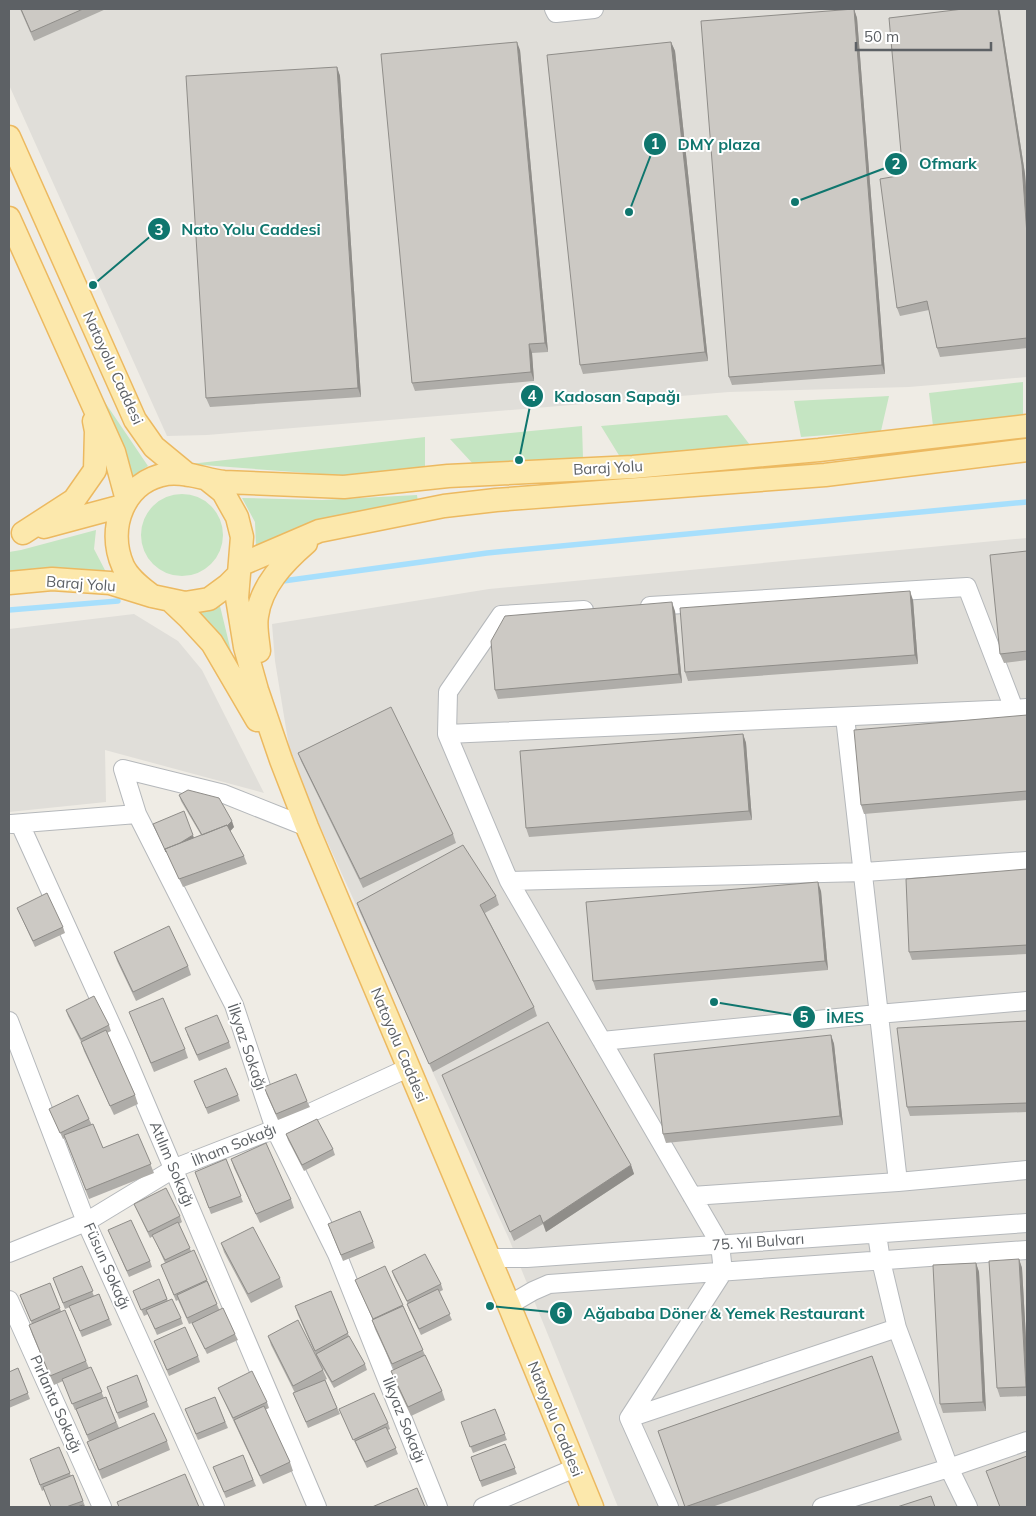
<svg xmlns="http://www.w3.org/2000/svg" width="1036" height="1516" font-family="Mulish,sans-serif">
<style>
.industrial{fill:#e0ded9}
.green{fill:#c5e5c2}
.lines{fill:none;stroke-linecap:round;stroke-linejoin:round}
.stream{stroke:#a7dffc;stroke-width:5.5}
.minor-casing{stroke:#b5b8bb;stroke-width:20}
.major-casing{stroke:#ecb960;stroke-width:25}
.minor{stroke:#fff;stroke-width:18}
.major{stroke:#fce8ac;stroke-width:22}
.wall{fill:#afada9}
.shaded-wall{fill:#8f8d89}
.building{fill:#ccc9c4;stroke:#8f8d89}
.labels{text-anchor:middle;stroke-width:4;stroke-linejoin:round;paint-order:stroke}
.street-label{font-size:15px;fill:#5d6165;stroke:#fff}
.leader{fill:none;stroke:#0f766e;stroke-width:2}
.callout-dot{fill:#0f766e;stroke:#fff;stroke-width:2}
.mark-label{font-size:15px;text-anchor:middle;font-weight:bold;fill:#fff}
.callout-label{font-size:16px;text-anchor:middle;font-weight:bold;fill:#0f766e;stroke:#fff;stroke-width:4;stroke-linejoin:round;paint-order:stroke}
</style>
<rect width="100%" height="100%" fill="#efece5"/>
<path class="industrial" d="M9,9H1027V377L909,387L729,392L207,435L167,436L9,85Z
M1027,538V1507H618L509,1239L292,765L275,661L272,624L489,589Z
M134,614L178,641L202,670L264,793L105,750L106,802L9,812V629Z"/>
<path class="green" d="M1023,382V418L933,426L929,393Z
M889,396L881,431L801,437L794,401Z
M102,398L148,466L128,479Z
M727,415L750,445L620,457L601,426Z
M582,426L583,458L474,465L450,439Z
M425,437V470L347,476L190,464Z
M141 535a41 41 0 1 1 82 0a41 41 0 1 1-82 0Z
M417,495L418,503L329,520L256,546L255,522L242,498L322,500Z
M96,530L94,549L107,574L9,573V552L21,550Z
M220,606L236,672L197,612Z"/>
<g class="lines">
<path class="stream" d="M283,581L487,553L1027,502
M9,610L118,601"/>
<g class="minor-casing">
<path id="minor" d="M554,9L556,13L594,9
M650,606L967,587L1014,709L1027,708
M584,610L501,615L448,692L447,734L509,881L864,872L1027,861
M845,717L898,1182L1027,1170
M447,734L1014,709
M11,824L137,814
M20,824L125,1055L317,1507
M307,827L224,794L123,769L137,814L234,1005L275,1129L337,1254L438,1507
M509,881L720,1244L723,1272L629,1418L669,1507
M9,1021L86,1222L215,1507
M602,1041L878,1014L1027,1001
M692,1196L898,1182
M877,1234L881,1261L897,1328L949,1468L968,1507
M9,1253L86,1222L175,1168L275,1129L408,1068
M489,1258H527L1027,1223
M9,1300L102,1507
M509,1305L533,1291L549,1284L1027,1250
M629,1418L897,1328
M483,1507L575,1468
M822,1507L949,1468L1027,1441"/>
</g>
<g class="major-casing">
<path id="major" d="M9,137L135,420L154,447L188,475
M9,218L114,452L127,500
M208,480L223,492L237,517L242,537L237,598L245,647L257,690L281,760L307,827L509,1305L592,1507
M44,527L122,506
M23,533L74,500L95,470L96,431L94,421
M240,565L319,531L444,506L496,500L825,475L1027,450
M9,583L52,579L110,583L152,596L185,603L209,599L228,585L239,574
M152,596C142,588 129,579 123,566C106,528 124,481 167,474C186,471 206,480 224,482L344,487L448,476L633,467L819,450L1027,426
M171,601L189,618L212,643L257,720
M259,651C258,640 255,627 257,616C261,586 284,562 306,543"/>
</g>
<use href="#minor" class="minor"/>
<use href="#major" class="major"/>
</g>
<path class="wall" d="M20,9H106L34,41Z
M854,9L857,18L885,374L732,385L729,377Z
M963,9H999L1000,13L1025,174L1027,201V348L940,357L937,348L929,310L900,316L897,308L903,175Z
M671,42L675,51L708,361L583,374L580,365Z
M520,50L548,352L532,353L534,381L415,391L412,383Z
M337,67L340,76L361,397L210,407L206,398Z
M1027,551V660L1004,663L1000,654Z
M913,600L918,664L688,681L685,672Z
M675,611L682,683L498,699L495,690Z
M1027,715V800L864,814L861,805Z
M743,734L746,743L752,820L529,837L526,828Z
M298,753L453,834L456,843L363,888L301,761Z
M179,795L234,827L230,831L244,856L247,864L183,887L153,824L194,838L201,835L181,801Z
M1027,869V954L912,960L909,952Z
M821,891L828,970L596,990L593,981Z
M496,896L499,905L485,913L534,1007L537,1016L433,1072L360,912L357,903Z
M17,908L63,927L65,933L35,947Z
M114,952L188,966L191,975L136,1001L117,961Z
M66,1010L109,1025L111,1031L107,1033L135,1095L138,1104L114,1115L84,1051L81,1042L68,1016Z
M129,1012L185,1049L188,1058L154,1072Z
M1027,1021V1112L910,1116L907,1107Z
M187,1034L229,1042L231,1048L199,1061Z
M831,1035L834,1044L843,1125L666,1143L663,1134Z
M442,1075L631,1165L634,1174L546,1232L543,1224L514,1241Z
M197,1087L238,1095L240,1101L208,1114Z
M266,1093L307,1101L310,1107L278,1120Z
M49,1109L89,1119L103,1148L138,1134L154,1173L89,1199L65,1138L63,1139Z
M286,1134L333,1149L335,1155L304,1171L288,1140Z
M226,1159L243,1202L211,1214L195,1172Z
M231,1159L291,1199L294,1208L260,1223L234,1168Z
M134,1204L180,1216L182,1222L179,1224L191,1251L207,1280L210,1286H209L219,1309L235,1334L238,1340L207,1354L192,1323L189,1324L178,1300L176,1301L161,1265L165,1263L153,1236L150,1238Z
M328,1224L373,1242L375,1248L343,1261Z
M108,1230L150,1261L152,1267L129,1277Z
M221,1243L280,1278L283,1287L251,1303L224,1252Z
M1019,1259L1022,1268L1027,1356V1396L1000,1397L997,1388Z
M976,1263L979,1272L986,1411L943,1413L940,1404Z
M82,1266L94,1296L99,1294L112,1325L82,1337L70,1307L65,1309L53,1278Z
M392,1271L441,1284L443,1290L439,1292L452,1320L421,1335L409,1310L407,1304H408L394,1277Z
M159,1279L168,1301L181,1318L183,1324L157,1335L148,1314L144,1316L135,1296Z
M355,1280L403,1305L425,1355L442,1391L445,1400L411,1416L394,1380L391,1371L394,1370L375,1329L372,1320H373Z
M50,1283L61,1311L86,1361L89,1368L91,1367L104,1398L106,1397L119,1428L167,1441L170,1450L102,1479L87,1442L113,1431L89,1441L76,1409L88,1404L75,1410L63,1381L54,1385L32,1334L29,1325L32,1324L20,1295Z
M331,1291L349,1336L365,1364L367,1370L334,1388L318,1360L298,1315L295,1306Z
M268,1336L323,1370L327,1379L325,1380L340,1414L308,1428L296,1399L293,1393H295L271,1345Z
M154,1341L198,1356L200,1362L169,1376Z
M872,1356L902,1440L712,1507H685L658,1431Z
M18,1368L30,1399L9,1408V1372Z
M137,1375L149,1407L119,1419L107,1387Z
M218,1388L267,1402L269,1408L265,1410L290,1462L293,1471L263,1484Z
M215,1397L228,1428L198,1440L185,1409Z
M339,1409L388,1423L390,1429L388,1430L398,1454L367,1468Z
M495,1409L507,1440L473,1453L461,1422Z
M505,1444L517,1474L482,1487L471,1457Z
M59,1447L71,1476L73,1475L85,1506L84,1507H51L44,1490L42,1491L30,1459Z
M243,1455L256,1486L226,1498L213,1467Z"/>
<path class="shaded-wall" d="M854,9L857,18L885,374L882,365Z
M998,9H999L1000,13L1025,174L1027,201V235Z
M517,42L520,50L548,352L545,343Z
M671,42L675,51L708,361L705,352Z
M337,67L340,76L361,397L358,388Z
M529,344L532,353L534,381L531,372Z
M910,591L913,600L918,664L915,655Z
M672,602L675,611L682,683L679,674Z
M743,734L746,743L752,820L749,811Z
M232,821L234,827L226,836L224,830Z
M193,835L195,841L166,852Z
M818,882L821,891L828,970L825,961Z
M831,1035L834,1044L843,1125L840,1116Z
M631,1165L634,1174L546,1232L543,1223Z
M1019,1259L1022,1268L1027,1356V1389L1026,1387Z
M976,1263L979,1272L986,1411L983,1402Z"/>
<path class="building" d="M21,9H83L31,32Z
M854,9L882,365L729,377L701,21Z
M963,9H998L1022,165L1027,235V338L937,348L927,301L897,308L880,179L903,175L889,18Z
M517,42L545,343L529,344L531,372L412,383L381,54Z
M671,42L705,352L580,365L547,55Z
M337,67L358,388L206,398L186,76Z
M1027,551V651L1000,654L990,555Z
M910,591L915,655L685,672L680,608Z
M672,602L679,674L495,690L491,641L505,616Z
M391,707L453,834L360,879L298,753Z
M1027,715V791L861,805L854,730Z
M743,734L749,811L526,828L520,751Z
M188,790L219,798L232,821L227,826V825L202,835L179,795Z
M184,811L193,835L180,843L165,849L166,852L153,824Z
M227,825L244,856L179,879L165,849Z
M463,845L496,896L480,905L534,1007L429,1064L357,903Z
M1027,869V945L909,952L906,879Z
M818,882L825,961L593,981L586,902Z
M47,893L63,927L33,941L17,908Z
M169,926L188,966L133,992L114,952Z
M94,996L109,1025L81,1039L66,1010Z
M163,998L185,1049L151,1063L129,1012Z
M217,1015L229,1042L197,1055L185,1028Z
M1027,1021V1103L907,1107L897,1028Z
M548,1022L631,1165L543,1223L540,1215L510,1232L442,1075Z
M106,1030L135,1095L110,1106L81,1042Z
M831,1035L840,1116L663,1134L654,1054Z
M226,1068L238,1095L206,1108L194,1081Z
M296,1074L307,1101L276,1114L264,1087Z
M78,1095L89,1119L60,1133L49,1109Z
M317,1119L333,1149L302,1165L286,1134Z
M93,1124L103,1148L138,1134L151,1164L86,1190L64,1135Z
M266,1143L291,1199L256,1214L231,1159Z
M226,1159L241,1196L209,1208L195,1172Z
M166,1188L180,1216L148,1232L134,1204Z
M360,1211L373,1242L341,1255L328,1224Z
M131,1220L150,1261L127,1271L108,1230Z
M178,1222L190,1248L165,1260L152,1235Z
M253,1227L280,1278L248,1294L221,1243Z
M194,1250L207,1280L174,1295L161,1265Z
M425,1254L441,1284L407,1301L392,1271Z
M1019,1259L1026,1387L997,1388L989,1261Z
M976,1263L983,1402L940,1404L933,1265Z
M82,1266L93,1291L63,1303L53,1278Z
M385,1266L403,1305L373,1319L355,1280Z
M159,1279L167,1299L141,1310L133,1291Z
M207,1281L217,1304L187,1318L177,1295Z
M50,1283L60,1308L31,1321L20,1295Z
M438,1289L450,1314L419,1329L407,1304Z
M331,1291L348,1333L315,1351L295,1306Z
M99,1294L109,1319L80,1331L69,1306Z
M172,1299L181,1318L155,1329L146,1310Z
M403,1306L423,1350L392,1364L372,1320Z
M223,1308L235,1334L205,1349L192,1323Z
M65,1310L86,1361L50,1376L29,1325Z
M298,1320L323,1370L293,1386L268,1336Z
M185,1327L198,1356L167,1370L154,1341Z
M349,1336L365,1364L332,1382L316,1354Z
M425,1355L442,1391L408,1407L391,1371Z
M872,1356L899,1432L685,1507L658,1431Z
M91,1367L102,1392L72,1404L62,1379Z
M18,1368L28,1393L9,1401V1372Z
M252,1371L267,1402L233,1418L218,1388Z
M137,1375L147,1401L117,1413L107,1387Z
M325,1380L337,1408L306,1422L293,1393Z
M374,1393L388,1423L353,1440L339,1409Z
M106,1397L116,1422L87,1435L76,1409Z
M215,1397L225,1422L196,1434L185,1409Z
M264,1406L290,1462L260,1476L234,1420Z
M495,1409L505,1434L470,1447L461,1422Z
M154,1413L167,1441L99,1470L87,1442Z
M386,1427L396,1448L365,1462L355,1441Z
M505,1444L515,1468L480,1481L471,1457Z
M59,1447L70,1473L40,1485L30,1459Z
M243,1455L253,1480L224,1492L213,1467Z
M1027,1456V1507H1000L986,1471Z
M185,1474L199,1507H119L117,1502Z
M73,1475L83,1501L66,1507H51L43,1487Z
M417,1488L425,1507H372Z
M931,1496L935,1507H897Z
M83,1505L84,1507H77Z"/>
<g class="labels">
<g class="street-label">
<text transform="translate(113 368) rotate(65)" y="5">Natoyolu Caddesi</text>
<text transform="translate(608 468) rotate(-3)" y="5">Baraj Yolu</text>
<text transform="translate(81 584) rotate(4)" y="5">Baraj Yolu</text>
<text transform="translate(399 1045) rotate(67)" y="5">Natoyolu Caddesi</text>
<text transform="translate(247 1047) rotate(71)" y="5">İlkyaz Sokağı</text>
<text transform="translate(234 1145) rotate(-22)" y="5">İlham Sokağı</text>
<text transform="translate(172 1164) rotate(67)" y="5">Atılım Sokağı</text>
<text transform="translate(758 1242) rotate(-4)" y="5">75. Yıl Bulvarı</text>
<text transform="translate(107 1266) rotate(66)" y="5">Füsun Sokağı</text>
<text transform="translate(56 1404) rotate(66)" y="5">Pırlanta Sokağı</text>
<text transform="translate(555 1419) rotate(68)" y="5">Natoyolu Caddesi</text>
<text transform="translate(404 1420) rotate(68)" y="5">İlkyaz Sokağı</text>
</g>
</g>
<path class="leader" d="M629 212L655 144M795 202L896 164M93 285L159 229M519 460L532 396M714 1002L804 1017M490 1306L561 1313"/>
<g class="callout-dot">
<circle cx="629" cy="212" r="5"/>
<circle cx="795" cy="202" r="5"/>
<circle cx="93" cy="285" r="5"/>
<circle cx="519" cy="460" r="5"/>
<circle cx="714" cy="1002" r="5"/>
<circle cx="490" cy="1306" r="5"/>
<circle cx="655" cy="144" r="12"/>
<circle cx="896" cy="164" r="12"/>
<circle cx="159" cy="229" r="12"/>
<circle cx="532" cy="396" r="12"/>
<circle cx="804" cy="1017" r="12"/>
<circle cx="561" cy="1313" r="12"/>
</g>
<g class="mark-label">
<text x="655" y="149">1</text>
<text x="896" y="169">2</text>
<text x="159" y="235">3</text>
<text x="532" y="401">4</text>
<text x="804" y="1022">5</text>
<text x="561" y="1318">6</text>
</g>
<g class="callout-label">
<text x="719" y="150">DMY plaza</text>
<text x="948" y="169">Ofmark</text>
<text x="251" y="235">Nato Yolu Caddesi</text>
<text x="617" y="402">Kadosan Sapağı</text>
<text x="845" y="1023">İMES</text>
<text x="724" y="1319">Ağababa Döner &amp; Yemek Restaurant</text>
</g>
<rect width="1036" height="1516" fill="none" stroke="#5d6165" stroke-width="20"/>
<path d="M856 42v8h135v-8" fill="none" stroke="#5d6165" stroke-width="2.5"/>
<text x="864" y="42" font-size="15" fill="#5d6165" stroke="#ffffff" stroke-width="4" paint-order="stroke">50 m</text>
</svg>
